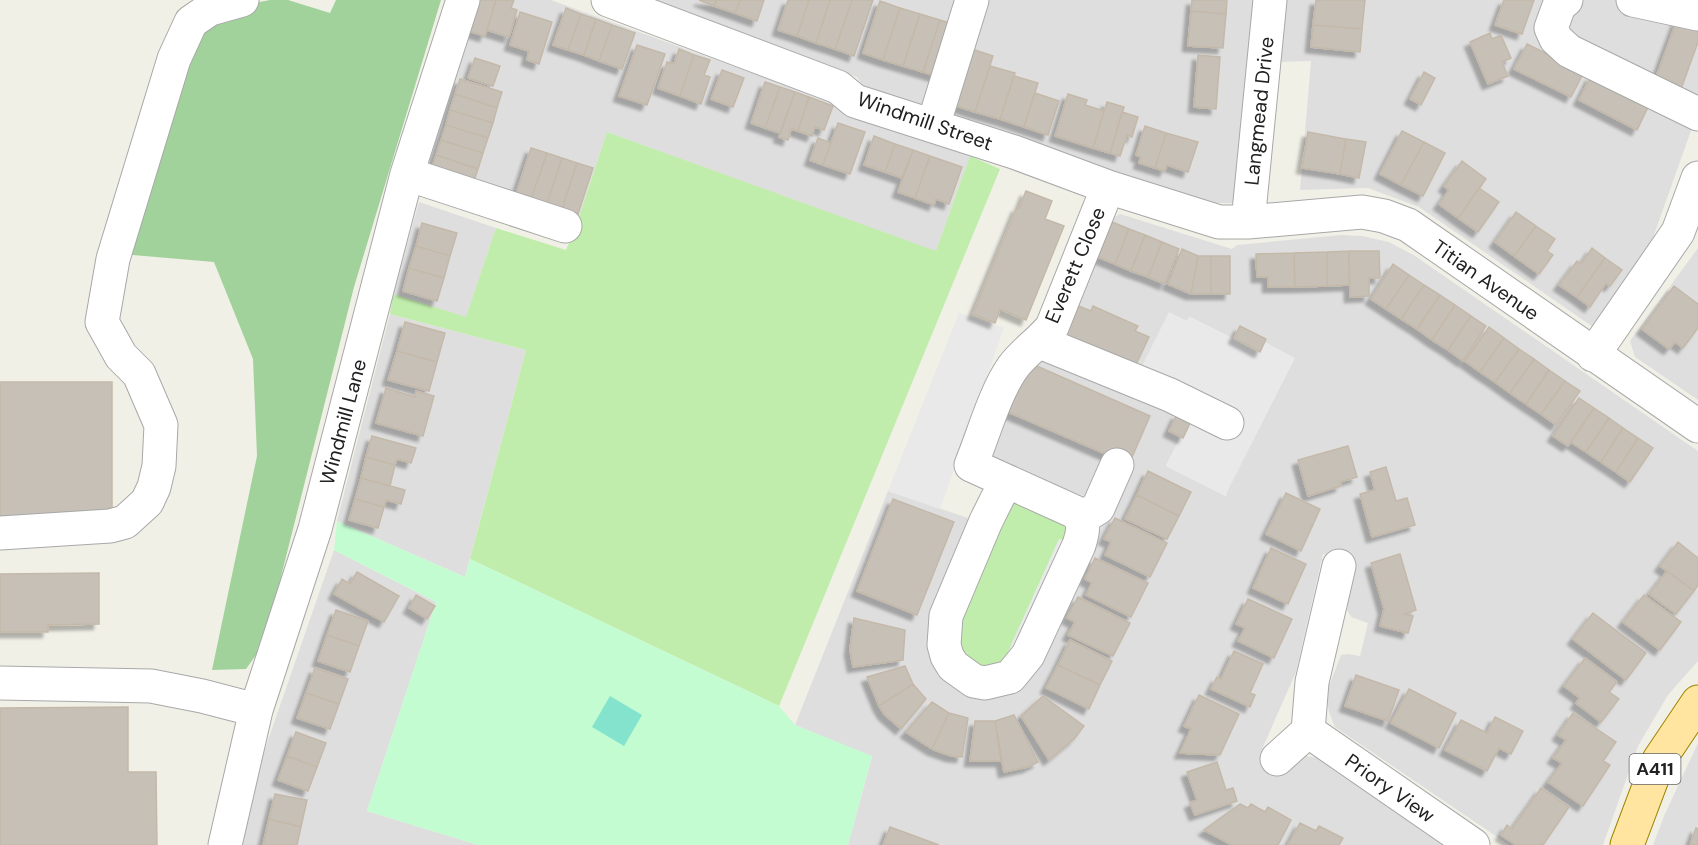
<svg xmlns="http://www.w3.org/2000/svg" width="1698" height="845" font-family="'DM Sans',sans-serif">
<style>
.residential{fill:#dfdede}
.grass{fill:#c1edac}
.forest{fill:#a2d29b}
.park{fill:#c4fcd2}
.pitch{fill:#83e3cd}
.parking{fill:#e9e9e9}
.building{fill:#c7c0b6;stroke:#c4b9a9;stroke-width:1.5;filter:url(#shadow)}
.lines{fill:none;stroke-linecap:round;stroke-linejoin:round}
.minor-casing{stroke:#a8a8a8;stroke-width:35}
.major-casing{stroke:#9e8300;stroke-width:35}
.minor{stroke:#fff;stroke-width:33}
.major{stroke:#ffe59f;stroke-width:33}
.labels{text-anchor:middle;stroke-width:4.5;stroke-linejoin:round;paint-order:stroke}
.shield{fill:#fff;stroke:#646464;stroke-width:1.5}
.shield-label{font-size:18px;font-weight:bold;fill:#212121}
.street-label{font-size:20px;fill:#212121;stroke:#fff}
</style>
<defs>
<filter id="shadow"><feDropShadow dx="-5.5" dy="5.5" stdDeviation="1.5" flood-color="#0004"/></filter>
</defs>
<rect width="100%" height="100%" fill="#f1f0e7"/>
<path class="residential" d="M476,0H551L834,103L970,156L936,252L607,132L578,220L426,174Z
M641,0H1258L1239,203H1202L980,128L862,85L857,77Z
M1283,0H1698V111L1649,249L1596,329L1419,207L1368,188L1300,190L1311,61L1278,62Z
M419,202L496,228L466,318L393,294Z
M1120,214L1232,249L1237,245L1341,235L1362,236L1389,242L1415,256L1698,451V661L1668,695L1638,746L1603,845H1509L1335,727L1329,712L1326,694L1341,655L1348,654L1360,656L1368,623L1351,617L1347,610L1354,566L1323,554L1296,672L1259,756L1282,773L1295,759L1306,756L1318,758L1448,845H848L872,757L795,725L888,491L971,519L1034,674L1111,506L985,459L1037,356L1189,420L1166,466L1226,496L1260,352L1190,317L1138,374L1057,337L1107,221Z
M1698,248V400L1635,357L1630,341Z
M390,314L526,350L465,577L337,521Z
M334,550L436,602L367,811L478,845H241L257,772Z
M1698,743V845H1653L1664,816Z"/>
<path class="grass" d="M607,132L936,251L970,156L1000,169L779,706L470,559L526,350L390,314L393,294L466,317L496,228L566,250L578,220Z
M1007,498L1069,523L1068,543L1060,539L1008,652L1016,655L991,673L955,652L974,568Z"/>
<path class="forest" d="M270,0H288L330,13L336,0H441L354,287L264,644L246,669L212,670L257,456L253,359L214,262L121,254L194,31L229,8Z"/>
<path class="park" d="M337,521L465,577L470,559L779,706L795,725L872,756L848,845H478L367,811L436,602L334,550Z"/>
<path class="pitch" d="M610,696L642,715L624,746L592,727Z"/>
<path class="parking" d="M1169,312L1187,321L1190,317L1259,351L1265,342L1295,358L1225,496L1166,466L1189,420L1130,390Z
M959,313L1004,328L940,509L888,491Z
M1059,539L1068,543L1016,655L1008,652Z"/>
<path class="building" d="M479,0H496L485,36L469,31Z
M496,0H514L511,8L517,10L509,37L487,30Z
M699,0H716L714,6Z
M716,0H740L735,13L714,6Z
M740,0H764L757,21L735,13Z
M788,0H809L797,36L778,30Z
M809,0H830L816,43L797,36Z
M830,0H852L835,49L816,43Z
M852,0H873L854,56L835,49Z
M1192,0H1227L1226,14L1191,11Z
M1316,0H1365L1362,29L1313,25Z
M1504,0H1534L1522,34L1495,25Z
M880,1L900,8L883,60L863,53Z
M566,8L581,14L568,50L553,45Z
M900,8L920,14L903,66L883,60Z
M1191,11L1226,14L1223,48L1188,46Z
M520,12L552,22L539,64L527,60L529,51L510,45Z
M581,14L596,19L584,55L568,50Z
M920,14L940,20L923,72L903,66Z
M596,19L612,25L599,61L584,55Z
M940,20L960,26L943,78L923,72Z
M1677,20L1698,27V42L1681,89L1655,80Z
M612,25L635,33L622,69L599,61Z
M1313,25L1362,29L1360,52L1311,47Z
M1490,33L1492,39L1501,35L1511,58L1502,62L1508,76L1488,84L1470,42Z
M1527,44L1584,72L1571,97L1514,69Z
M637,45L665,54L647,105L619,96Z
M966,47L993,56L975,112L948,103Z
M679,49L694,55L680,96L658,88L667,62L674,64Z
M694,55L710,60L704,75L710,77L701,104L680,96Z
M1198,55L1220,57L1216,109L1194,107Z
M475,58L500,66L493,86L468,78Z
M990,66L1015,73L1000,119L975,112Z
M722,70L744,78L733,107L711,99Z
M1424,72L1435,78L1421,105L1410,99Z
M1014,76L1038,83L1024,127L1000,119Z
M1591,76L1649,105L1637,130L1579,100Z
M460,79L502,92L497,108L455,94Z
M765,82L780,87L765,128L751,123Z
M780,87L795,92L780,133L765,128Z
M795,92L809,97L798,131L791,129L788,140L779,137Z
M1035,93L1059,101L1048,135L1024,127Z
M455,94L497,108L493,123L450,110Z
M1068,94L1087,100L1085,105L1104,111L1093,148L1055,136Z
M809,97L833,106L824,130L815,127L812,136L798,131Z
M1107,102L1124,107L1110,153L1093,148Z
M450,110L493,123L488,138L446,125Z
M1122,112L1138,117L1132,137L1127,135L1120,156L1110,153Z
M838,123L865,132L850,174L823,165Z
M446,125L488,138L483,153L441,140Z
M1145,126L1166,133L1155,168L1139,163L1141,157L1136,155Z
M1402,131L1424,142L1401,185L1380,174Z
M1308,132L1346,139L1340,174L1302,168Z
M1166,133L1198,142L1188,172L1167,165L1165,171L1155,168Z
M874,136L895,144L885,172L864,165Z
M818,138L831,143L823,165L810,160Z
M1346,139L1366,142L1359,178L1340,174Z
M441,140L483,153L478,169L436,155Z
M1424,142L1445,153L1423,196L1401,185Z
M895,144L913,150L902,178L885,172Z
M531,148L547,153L530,202L515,197Z
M913,150L930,156L915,198L898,192Z
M547,153L562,158L546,207L530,202Z
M436,155L478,169L473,184L431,171Z
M930,156L962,167L949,204L936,199L934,205L915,198Z
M562,158L577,163L561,212L546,207Z
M1462,161L1486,179L1458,218L1439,204L1449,190L1444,186Z
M577,163L593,168L577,217L561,212Z
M1479,188L1499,202L1478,232L1458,218Z
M1026,191L1052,201L1045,219L1064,226L1026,320L1000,309L995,323L973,314L1017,207L1019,208Z
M1516,212L1536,226L1514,256L1495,242Z
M1112,222L1129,229L1115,264L1098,257Z
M422,223L457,233L450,256L416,246Z
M1536,226L1555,239L1547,251L1553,255L1539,274L1514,256Z
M1129,229L1145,235L1131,271L1115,264Z
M1145,235L1162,242L1148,277L1131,271Z
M1162,242L1179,249L1165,284L1148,277Z
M416,246L450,256L444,278L409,268Z
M1592,248L1605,258L1577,297L1559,285L1577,261L1581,264Z
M1182,249L1198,256L1191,294L1168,284Z
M1349,251H1379L1380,278H1369V296L1350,297Z
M1349,251V285L1327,286V252Z
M1327,252V286L1295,287L1294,253Z
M1294,253L1295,287H1268V277H1257L1256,254Z
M1198,256H1211V294H1191Z
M1211,256H1230V294H1211Z
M1605,258L1622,270L1610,286L1606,283L1590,307L1577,297Z
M1393,264L1409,275L1386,309L1371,299Z
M409,268L444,278L437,301L403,291Z
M1409,275L1424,285L1401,319L1386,309Z
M1424,285L1440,295L1417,329L1401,319Z
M1674,286L1698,304V328L1683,348L1675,342L1669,349L1642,329Z
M1440,295L1455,305L1432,340L1417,329Z
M1076,305L1091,311L1093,306L1138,326L1135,331L1149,337L1133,371L1060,338Z
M1455,305L1471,316L1448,350L1432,340Z
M1471,316L1486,326L1463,361L1448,350Z
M405,322L445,333L437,362L397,351Z
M1240,326L1266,339L1260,352L1234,338Z
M1489,327L1504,338L1480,372L1465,361Z
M1504,338L1519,349L1495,382L1480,372Z
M1519,349L1534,359L1510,393L1495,382Z
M397,351L437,362L429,391L388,380Z
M1534,359L1549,370L1526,404L1510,393Z
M1030,363L1150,416L1129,464L1008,412Z
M1549,370L1565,381L1541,414L1526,404Z
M1565,381L1580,391L1556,425L1541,414Z
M0,382H112V516H0Z
M386,388L415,397L416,391L434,396L423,436L376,423Z
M1579,398L1594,408L1568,446L1553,436Z
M1594,408L1609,418L1586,452L1571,442Z
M1177,414L1191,421L1183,438L1169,431Z
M1609,418L1623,428L1601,462L1586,452Z
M1623,428L1638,438L1616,472L1601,462Z
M372,436L416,448L411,463L397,459L395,465L366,457Z
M1638,438L1653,448L1630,482L1616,472Z
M1348,446L1357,477L1340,482L1341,486L1308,496L1298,460Z
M366,457L395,465L390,486L361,478Z
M1386,467L1396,501L1407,498L1415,525L1372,537L1360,494L1375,490L1370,472Z
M1148,471L1191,492L1179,516L1137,495Z
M361,478L405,490L401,504L386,500L384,507L355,499Z
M1286,493L1320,509L1301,551L1266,534Z
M1137,495L1179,516L1167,539L1125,519Z
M355,499L384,507L378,528L349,520Z
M893,499L954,522L917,615L857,591Z
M1115,518L1167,543L1150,577L1105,555L1111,542L1104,539Z
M1678,542L1698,558V585L1694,591L1660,566Z
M1271,548L1306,564L1288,604L1253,588Z
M1400,554L1416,610L1405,614L1413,616L1408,633L1380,626L1384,609L1371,563Z
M1095,558L1148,583L1131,617L1086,595L1092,583L1085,579Z
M1667,571L1694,591L1676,614L1649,594Z
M357,572L399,596L384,622L334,594L342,579L350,584Z
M99,573V624L48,625V632H0V574Z
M416,595L435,606L427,619L409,608Z
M1644,595L1681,622L1660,650L1623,622Z
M1078,597L1130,623L1113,656L1068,635L1075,622L1067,618Z
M1248,599L1292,619L1274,658L1238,641L1245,628L1236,624Z
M336,610L368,621L359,646L327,635Z
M1593,613L1646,653L1626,680L1573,639Z
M854,618L905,630L903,660L853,667L850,650Z
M327,635L359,646L350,672L318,661Z
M1070,640L1112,661L1100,685L1058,665Z
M1234,651L1263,664L1250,693L1255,695L1250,707L1211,689L1217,677L1221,679Z
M1585,658L1617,682L1609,692L1619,699L1601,722L1576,703L1580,698L1564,686Z
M1058,665L1100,685L1089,709L1046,688Z
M905,666L913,684L879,706L867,677Z
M315,668L348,679L339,704L306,693Z
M1356,675L1399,690L1388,721L1345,706Z
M913,684L926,699L901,729L884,714L879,706Z
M1409,689L1456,713L1439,748L1391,723Z
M306,693L339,704L330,729L297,718Z
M1199,695L1239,714L1220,755L1180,753L1191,729L1184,726Z
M1043,696L1084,726L1074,739L1049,760L1021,716Z
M932,702L949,713L932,749L906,732Z
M128,707V772H156L157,845H0V708Z
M949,713L968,718L962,757L951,756L932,749Z
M1573,713L1616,742L1603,761L1610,765L1583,806L1548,782L1562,763L1553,758L1566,740L1558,735Z
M1014,715L1038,762L1028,767L1004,772L995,721Z
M1495,717L1523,731L1511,754L1499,748L1487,771L1445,750L1461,720L1487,733Z
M975,721H995L1001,761H970Z
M296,732L326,743L317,767L287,756Z
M287,756L317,767L308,791L278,780Z
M1217,762L1226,790L1233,788L1237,801L1195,815L1190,803L1197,800L1187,772Z
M1541,788L1569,807L1543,845H1516L1501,835L1507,825L1512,829Z
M275,794L307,800L301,827L269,819Z
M1240,804L1248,808L1251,804L1265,812L1268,807L1291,820L1278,845H1232L1204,830Z
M269,819L301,827L297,845H263Z
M1300,823L1316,831L1319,826L1343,838L1339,845H1288Z
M890,827L939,845H883Z
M1696,828L1698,829V845H1690Z"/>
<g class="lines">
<g class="minor-casing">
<path id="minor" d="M608,0L838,87L855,101L1014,152L1108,187L1219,222H1248L1362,212L1384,216L1408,225L1698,426
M1566,0L1559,6L1551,28L1556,39L1569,51L1698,114
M1633,0L1698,14
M933,126L972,0
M407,174L565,226
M1248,222L1270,0
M1040,342L1170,395L1227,423
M1593,355L1678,232L1698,178
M1006,481L986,521L946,616L944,645L947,656L953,666L974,681L985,683L1010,677L1028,655L1079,545C1083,532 1086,522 1075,512L971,465C983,436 995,392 1013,367C1024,352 1040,342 1052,327L1108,187
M1082,518L1098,508L1117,465
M0,533L110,526L125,522L147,502L154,487L159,466L161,425L139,374L121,356L102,322L113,259L174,59L191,22L210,9L242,0
M0,683L151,686L202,696L256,710
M1308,731L1473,845
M1277,759L1308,731L1312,682L1339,566
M225,845L256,710L315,529L407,174L463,0"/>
</g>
<g class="major-casing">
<path id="major" d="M1627,845L1659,760L1698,702"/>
</g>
<use href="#minor" class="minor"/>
<use href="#major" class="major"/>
</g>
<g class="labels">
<rect class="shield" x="1629.5" y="754" width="51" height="30" rx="4.5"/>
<g class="shield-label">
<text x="1655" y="775">A411</text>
</g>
<g class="street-label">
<text transform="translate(1259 111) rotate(-84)" y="7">Langmead Drive</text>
<text transform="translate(925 121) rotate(19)" y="7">Windmill Street</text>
<text transform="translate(1075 265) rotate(-67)" y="7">Everett Close</text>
<text transform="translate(1486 280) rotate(35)" y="7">Titian Avenue</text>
<text transform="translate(343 422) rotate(-75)" y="7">Windmill Lane</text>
<text transform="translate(1390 788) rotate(35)" y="7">Priory View</text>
</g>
</g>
</svg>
